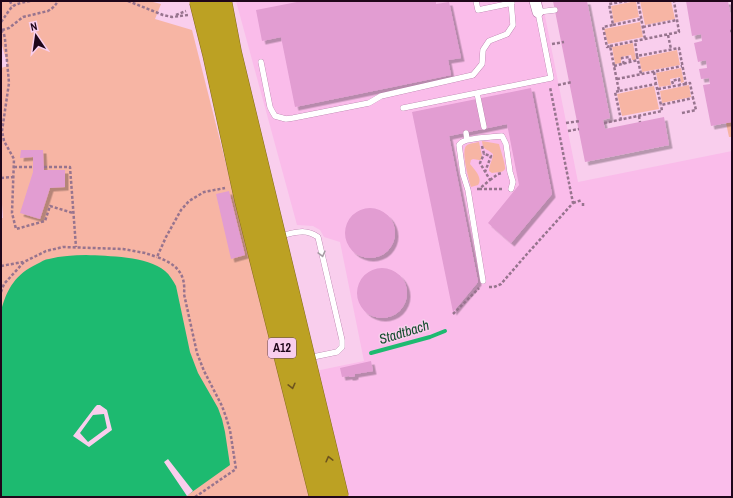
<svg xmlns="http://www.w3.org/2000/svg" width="733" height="498" font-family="'Archivo Narrow',sans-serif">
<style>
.built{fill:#fabcea}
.green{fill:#f7b5a4}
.water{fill:#1dba70}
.pier{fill:#f9ceed;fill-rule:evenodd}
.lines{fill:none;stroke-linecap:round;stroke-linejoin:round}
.stream{stroke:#1dba70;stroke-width:4}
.building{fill:#e29dd2;filter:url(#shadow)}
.lane-casing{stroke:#ac6b9d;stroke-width:6}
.street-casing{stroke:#ac6b9d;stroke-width:12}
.path{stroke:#97748e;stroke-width:2.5;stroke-dasharray:3 2;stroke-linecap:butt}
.lane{stroke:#fff;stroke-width:5.5}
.street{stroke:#fff;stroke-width:11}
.highway-bridge-casing{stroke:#856b20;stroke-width:22;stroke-linecap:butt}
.highway-bridge{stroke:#bca123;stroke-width:21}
.oneway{stroke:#a59ba3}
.oneway2{stroke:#6e541e}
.labels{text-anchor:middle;stroke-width:3;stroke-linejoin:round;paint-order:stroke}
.shield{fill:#f9ceed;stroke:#604259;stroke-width:1}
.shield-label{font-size:12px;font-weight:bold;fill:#1f061a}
.water-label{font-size:14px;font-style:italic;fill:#154d2f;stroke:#f9ceed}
</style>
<defs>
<filter id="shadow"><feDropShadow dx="3.5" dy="3.5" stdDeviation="0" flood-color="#0004"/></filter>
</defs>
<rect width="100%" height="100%" fill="#f9ceed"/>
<path class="built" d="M236,1H542L578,182L732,151V497H330L301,374L364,361L340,242L324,237L320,230L313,226L297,225Z"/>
<path class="green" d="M1,1H149L161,4L155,19L192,30L244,235L330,497H1V218H3L2,204H1V68L8,66L1,42Z
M636,1L639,17L614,23L611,6Z
M640,1H671L675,19L645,25Z
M640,22L643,37L608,44L604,29Z
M633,43L636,60H632L631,55L621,57V63L615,64L612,47Z
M677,50L680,65L642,72L639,58Z
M681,68L684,82L681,83L680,77L670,79L671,85L659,87L656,73Z
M689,85L691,97L662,103L660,91Z
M654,86L659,109L622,116L617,94Z
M732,122V137H729L726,123Z
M482,141L499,144C500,148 506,166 505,169C503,173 496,172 492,173L489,171C489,165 493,159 493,154C487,148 483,151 482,141Z
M479,142L482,156L481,160H479L473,159L471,160L470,164C475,170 483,178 478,185L471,187C469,180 461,152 466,146C469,143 475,143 479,142Z"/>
<path class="water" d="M86,255C108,256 147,256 165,271C170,275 173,281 176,286L190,352L198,373L218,408L222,419L225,432L230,465L185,497H1V311C7,288 16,274 37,264C41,262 45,259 49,259C61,256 73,255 86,255Z"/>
<path class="pier" d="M97,405H100L107,410L112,430L89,447L73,436L95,407ZM104,414L107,428L88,442L80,433L93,415Z
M168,459L193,491L187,496L164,462Z"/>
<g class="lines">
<path class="stream" d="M371,353L430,337L445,331"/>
</g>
<path class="building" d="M302,1H436V4L449,2L461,58L448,60L451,75L295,107L281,37L262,41L256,10Z
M553,1H587L610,118L603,120L605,129L664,117L669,145L585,162Z
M686,1H728L732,23V122L711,126L703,85L710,84L709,78L701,79L699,69L707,68L706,60L698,62L694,43L702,41L701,34L692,36Z
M531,88L552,194L511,243L488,223L519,185L507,124L449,136L478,282L453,312L412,112Z
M21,150H43L44,170H65V187L50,188L40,219L20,213L33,172V157L20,158Z
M229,191L245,255L231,259L216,194Z
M345 233a25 25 0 1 1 50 0a25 25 0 1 1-50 0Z
M357 293a25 25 0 1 1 50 0a25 25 0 1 1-50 0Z
M371,361L373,371L355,374V376L352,377H349V376L342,377L340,368Z"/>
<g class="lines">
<g class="lane-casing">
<path id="lane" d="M476,1L478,10L512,3
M261,62L270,107L272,111L275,116L286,119L293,118L369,103L381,96L473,75L482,64L483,50L489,41L507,34L513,25L511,1
M477,93L484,127
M403,108L551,78L538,12L555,10
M466,133L467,140L479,138L502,136L506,144L510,172L513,182L511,189
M467,140L462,142L459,145L463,174L468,190L483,281
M284,235C297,232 306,229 318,237L342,340V347L337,352L308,358"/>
</g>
<g class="street-casing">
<path id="street" d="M535,1L538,12"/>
</g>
<path class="path" d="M10,1L12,6
M128,1L163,15L172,17L188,15
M627,1L609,4L613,25L603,27L607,47L610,46L619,91L656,84L661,105L693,98L690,83L686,84L679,48L637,56L635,41L679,32L674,1
M638,1L645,39
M176,15L186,11
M731,20H732
M1,22C13,6 9,5 30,1
M613,25L641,19
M643,27L677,20
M1,30L4,34L5,39L9,83L2,131L4,141L14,159L12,213L16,229L45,221L50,206L73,213
M2,30L9,28L23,17L48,11C53,8 55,6 58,1
M730,31H732
M668,35L671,49
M552,44L564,42
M610,46L635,41
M637,56L641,74
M624,64L622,58L629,57L630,61
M614,66L638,60
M654,72L656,84
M617,79L682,66
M673,84L672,81L679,79L680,85
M558,85L572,82
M658,89L686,84
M619,91L615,92L621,120
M682,113L696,110L693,98
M639,116L640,122
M566,123L580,121
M604,123L662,111L661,105
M568,131L579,129
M482,146L484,154L491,156L485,172
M14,167H33
M44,167H70L76,247
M1,178L13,177
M490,180L498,174L502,173
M477,189H479L490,180L480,163L484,154
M479,189H502
M573,203L582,200
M583,203V206
M1,266L23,262
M489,287H494L501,284L527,254L573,203L550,87
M1,292L4,284L24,262L46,251L63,247L123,249L145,253L157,257
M453,314L479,288
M195,497L236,469L230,430L226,417L222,406L204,371L197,353L184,294C186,273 176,264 157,257L166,237L181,210L189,201L204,192L225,188"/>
<use href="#lane" class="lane"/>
<use href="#street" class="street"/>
<g class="highway-bridge-casing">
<path id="highway-bridge" d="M200,1L213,53L245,199L320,497
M221,1L231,53L338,497"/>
</g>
<use href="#highway-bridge" class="highway-bridge"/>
</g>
<defs><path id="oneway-chevron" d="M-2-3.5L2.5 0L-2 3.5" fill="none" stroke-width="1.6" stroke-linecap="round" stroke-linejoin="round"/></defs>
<use class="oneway" href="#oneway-chevron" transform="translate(322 254) rotate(76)"/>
<g class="oneway2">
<use href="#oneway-chevron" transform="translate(292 386) rotate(76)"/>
<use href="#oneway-chevron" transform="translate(329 459) rotate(-104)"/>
</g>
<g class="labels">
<rect class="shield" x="268" y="338" width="28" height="20" rx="3"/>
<g class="shield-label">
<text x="282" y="352">A12</text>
</g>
<g class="water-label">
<text transform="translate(404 332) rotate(-17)" y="5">Stadtbach</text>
</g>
</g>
<rect width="733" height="498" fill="none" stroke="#1f061a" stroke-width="4"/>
<g transform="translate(36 36) rotate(347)" stroke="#f9ceed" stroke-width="3" paint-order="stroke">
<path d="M0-3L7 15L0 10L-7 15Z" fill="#1f061a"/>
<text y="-6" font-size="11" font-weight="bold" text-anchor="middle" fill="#1f061a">N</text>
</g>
</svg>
